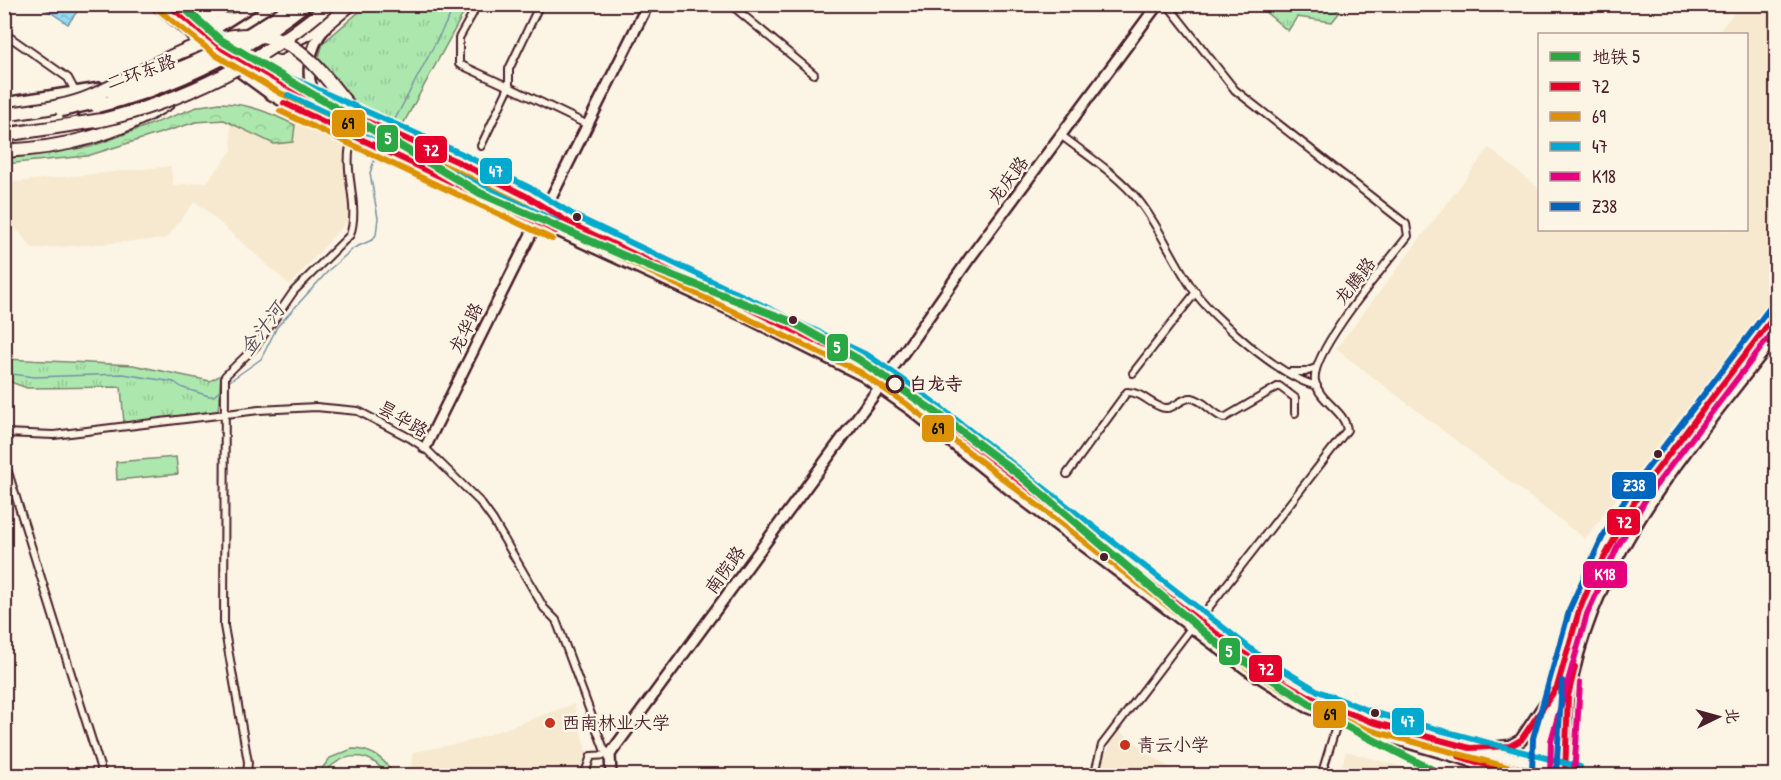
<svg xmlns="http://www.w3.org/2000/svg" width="1781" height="780" font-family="'Patrick Hand','LXGW WenKai TC',sans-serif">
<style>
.built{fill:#f6e9cf}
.forest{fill:url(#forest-crowns);stroke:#7b846c;stroke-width:1.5}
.park{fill:url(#park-tufts);stroke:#7b846c;stroke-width:1.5}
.garden{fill:#ace8ae;stroke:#7b846c;stroke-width:1.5}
.water{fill:url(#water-ripples);stroke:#7690a5;stroke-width:1.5}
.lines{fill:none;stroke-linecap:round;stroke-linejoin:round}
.stream{stroke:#7690a5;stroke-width:1.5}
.street-casing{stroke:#4a1f2b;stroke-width:10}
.secondary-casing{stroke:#4a1f2b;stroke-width:14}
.primary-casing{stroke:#4a1f2b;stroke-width:15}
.highway-casing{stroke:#4a1f2b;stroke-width:16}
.street{stroke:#fcf5e5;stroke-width:6}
.secondary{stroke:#fcf5e5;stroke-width:9}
.primary{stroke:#fcf5e5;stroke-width:10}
.highway{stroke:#fcf5e5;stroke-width:12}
.primary-bridge-casing{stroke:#4a1f2b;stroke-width:15;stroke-linecap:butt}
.highway-bridge-casing{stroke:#4a1f2b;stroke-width:16;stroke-linecap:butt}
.primary-bridge{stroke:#fcf5e5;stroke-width:10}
.highway-bridge{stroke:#fcf5e5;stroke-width:12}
.bus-1-casing{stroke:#fcf5e5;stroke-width:10}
.bus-2-casing{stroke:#fcf5e5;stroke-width:10}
.bus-3-casing{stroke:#fcf5e5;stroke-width:10}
.bus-4-casing{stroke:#fcf5e5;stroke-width:10}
.bus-5-casing{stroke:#fcf5e5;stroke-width:10}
.bus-1{stroke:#e4002b;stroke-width:6}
.bus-2{stroke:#dd9206;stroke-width:6}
.bus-3{stroke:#00a9ce;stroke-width:6}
.bus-4{stroke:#e5007d;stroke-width:6}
.bus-5{stroke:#0065bd;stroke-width:6}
.metro-1-casing{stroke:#fcf5e5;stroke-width:12}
.metro-1{stroke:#2aa844;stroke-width:8}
.bus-dot{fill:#4a1f2b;stroke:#fcf5e5;stroke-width:2}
.stop-dot{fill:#fcf5e5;stroke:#4a1f2b;stroke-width:3}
.poi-dot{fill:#c8321e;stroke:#fcf5e5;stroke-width:2}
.labels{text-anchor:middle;stroke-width:5;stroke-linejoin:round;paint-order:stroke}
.street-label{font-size:18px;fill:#4a1f2b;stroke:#fcf5e5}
.stop-label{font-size:18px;font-weight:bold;fill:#4a1f2b;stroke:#fcf5e5;text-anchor:start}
.poi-label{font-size:18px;fill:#4a1f2b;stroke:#fcf5e5;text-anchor:start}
.water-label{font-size:20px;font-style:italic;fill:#5c4e5e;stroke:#fcf5e5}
.line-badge{stroke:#fcf5e5;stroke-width:2}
.badge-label{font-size:16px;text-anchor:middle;font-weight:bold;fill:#fff}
.pale-badge-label{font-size:16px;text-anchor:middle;font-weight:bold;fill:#111}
</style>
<defs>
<pattern id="forest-crowns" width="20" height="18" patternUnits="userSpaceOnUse" patternTransform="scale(1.5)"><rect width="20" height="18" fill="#ace8ae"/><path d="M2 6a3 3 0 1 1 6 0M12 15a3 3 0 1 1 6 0" fill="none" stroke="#96c796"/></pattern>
<pattern id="park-tufts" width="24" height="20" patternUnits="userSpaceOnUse" patternTransform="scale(1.5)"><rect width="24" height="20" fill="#ace8ae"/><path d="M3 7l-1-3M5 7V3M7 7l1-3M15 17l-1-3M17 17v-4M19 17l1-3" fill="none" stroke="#96c796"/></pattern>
<pattern id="water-ripples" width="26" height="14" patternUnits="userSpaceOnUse" patternTransform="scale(1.5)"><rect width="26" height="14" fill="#94dcf6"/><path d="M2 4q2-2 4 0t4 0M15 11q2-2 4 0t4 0" fill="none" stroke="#81bcd3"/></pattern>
</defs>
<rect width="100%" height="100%" fill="#fcf5e5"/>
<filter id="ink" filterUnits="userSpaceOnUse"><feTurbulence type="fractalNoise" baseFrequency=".0167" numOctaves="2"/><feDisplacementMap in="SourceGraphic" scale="12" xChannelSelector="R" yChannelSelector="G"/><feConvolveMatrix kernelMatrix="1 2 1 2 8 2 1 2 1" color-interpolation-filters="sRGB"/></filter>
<g filter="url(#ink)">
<path class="built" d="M1740,5H1776V294L1585,539L1336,349L1489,148L1539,188L1540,230H1746V34H1717Z
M296,120L345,146L352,216L290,285L195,201L166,239L33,249L6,217L4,183L171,166L173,185L207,182L232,151L230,123L274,144L293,141Z
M574,704L592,775L410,776L413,752L467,742Z
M1118,730L1175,772L1173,775H1101L1103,759Z
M1346,751L1431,775H1339Z"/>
<path class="forest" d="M220,103C248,103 270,113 295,125L293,142L274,144L224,120L196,122L87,156L5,164V157L90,147L200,106Z"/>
<path class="park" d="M212,5H251C238,13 224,19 212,5Z
M367,5H468L402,126L350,105L316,67L323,43Z
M1257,5H1330L1340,12L1332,22L1297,17L1288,31Z
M5,359L133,365L210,381L221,375L218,412L124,423L121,387L27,388L5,380Z"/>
<path class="garden" d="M176,457L178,474L117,480L116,462Z
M352,749C371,749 385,759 394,775H386C372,750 339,751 324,775H317L330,758Z"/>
<path class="water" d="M40,5H72L79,9L68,24Z"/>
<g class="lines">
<path class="stream" d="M393,123L456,4
M4,373L34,377L123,374L174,382L183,388L209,396H214L222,389
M227,383L261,359L277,327L330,269L354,248L372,240L376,235L378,218L370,173L375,158"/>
<g class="street-casing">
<path id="street" d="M540,4L509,69V87L586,124
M730,4L814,74
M1167,4L1235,90L1406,224L1408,236C1388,262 1310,352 1315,381C1319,402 1345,410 1347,430L1199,620
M473,13L459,38V64L509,87L481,146
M4,33L68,78L76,93
M1062,136C1088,156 1118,175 1139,201C1160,228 1173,260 1192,288C1212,318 1282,378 1317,386
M1290,372H1305L1316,368
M1133,373L1196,292
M4,433L54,435L259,410L316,407L358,411L410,438L425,448L480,502L493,520L544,608L556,620L604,749L610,755
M4,459L103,776
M1067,474L1127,392C1141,392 1149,403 1161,407C1174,412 1180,397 1192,398C1204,400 1212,414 1224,418L1279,386L1295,398V413
M247,776L248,762L224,626L225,376L256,346L294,291L350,235C361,203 340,168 353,136
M584,776L591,756L610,755
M1094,776L1102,745L1191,628
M1321,776L1338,720"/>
</g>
<g class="secondary-casing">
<path id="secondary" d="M155,4L205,46
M166,4L215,42
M226,36L276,4
M226,50C325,117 445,142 544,207
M218,56L270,94L311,118L745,317L863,376L911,410L1010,490L1246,669L1307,707L1367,731L1521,776
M321,102C301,82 309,46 326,27
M4,103L100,88
M546,208L648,4
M569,222C617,248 667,273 717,295C774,320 833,344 886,377L1210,629C1243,654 1277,681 1315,700C1398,740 1491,749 1578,776
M425,448L537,222
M611,776L610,755L613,750L879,388L969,259L1158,4"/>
</g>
<g class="primary-casing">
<path id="primary" d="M1481,749L1510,746L1521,740L1551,695
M1540,764L1542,740L1579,611L1610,542L1640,492L1776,314
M1565,772C1566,746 1564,719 1569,694C1593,552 1692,445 1776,335"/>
</g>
<g class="highway-casing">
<path id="highway" d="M279,48L328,23L351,4
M4,120L73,111
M4,135L102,120
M4,151C64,148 117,135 168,103
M514,198L573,225
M1471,760L1492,776
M1540,764L1541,776
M1565,776V772"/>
</g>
<use href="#street" class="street"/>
<use href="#secondary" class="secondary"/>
<use href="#primary" class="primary"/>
<use href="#highway" class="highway"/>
<g class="primary-bridge-casing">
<path id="primary-bridge" d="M110,92C175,73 238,45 293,4
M61,111L105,101"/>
</g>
<g class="highway-bridge-casing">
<path id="highway-bridge" d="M97,106C172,87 244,52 305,4
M4,115C32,110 63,108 89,97C147,73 231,8 293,47C325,67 342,105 372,129L514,198
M102,120C184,101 265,60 330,4"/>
</g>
<use href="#primary-bridge" class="primary-bridge"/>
<use href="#highway-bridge" class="highway-bridge"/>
<g class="bus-1-casing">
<path id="bus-1" d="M167,4L223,49L285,85L456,161L526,196L573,225L865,364L913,398L1210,629L1284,682L1314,699L1372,722L1470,748L1510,746L1521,740L1557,687L1579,611L1591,582L1640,492L1776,314
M284,103L556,231
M1458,756L1519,776
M1565,776L1568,696L1575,667"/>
</g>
<g class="bus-2-casing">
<path id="bus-2" d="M160,11L217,56L280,93L452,169L522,204L569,233L860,372L908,405L1250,670L1310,707L1369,730L1541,776
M280,111L552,239"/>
</g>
<g class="bus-3-casing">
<path id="bus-3" d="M181,4L228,42L289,77L460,153L530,188L577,217L869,356L919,391L1260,656L1318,691L1375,713L1580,767
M288,95L560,223"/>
</g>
<g class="bus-4-casing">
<path id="bus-4" d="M1550,776L1551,741L1587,614L1618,546L1647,497L1776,328
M1574,776L1580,683"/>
</g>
<g class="bus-5-casing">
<path id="bus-5" d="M1556,775L1562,681
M1532,776L1533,738L1570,608L1602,538L1633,487L1769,309"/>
</g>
<use href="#bus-1" class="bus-1"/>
<use href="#bus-2" class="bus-2"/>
<use href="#bus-3" class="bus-3"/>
<use href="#bus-4" class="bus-4"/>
<use href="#bus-5" class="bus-5"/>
<g class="metro-1-casing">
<path id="metro-1" d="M180,4L219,39L480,193L650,267L790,321L858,359L941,416L1022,477L1219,645L1338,722L1444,776"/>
</g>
<use href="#metro-1" class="metro-1"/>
</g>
</g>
<g class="bus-dot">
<circle cx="577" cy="217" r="5"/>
<circle cx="793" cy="320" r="5"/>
<circle cx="1658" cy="454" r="5"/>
<circle cx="1104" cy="557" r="5"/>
<circle cx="1375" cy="713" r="5"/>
</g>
<circle class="stop-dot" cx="895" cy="384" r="8"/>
<g class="poi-dot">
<circle cx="550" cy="723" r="6"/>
<circle cx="1125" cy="745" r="6"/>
</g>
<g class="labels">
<g class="street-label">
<text transform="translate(141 72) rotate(-19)" y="6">二环东路</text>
<text transform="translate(1008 180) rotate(-53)" y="6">龙庆路</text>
<text transform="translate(1355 281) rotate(-52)" y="6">龙腾路</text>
<text transform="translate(466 328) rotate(-64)" y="6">龙华路</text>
<text transform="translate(403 419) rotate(30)" y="6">昙华路</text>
<text transform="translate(725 570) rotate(-54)" y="6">南院路</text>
</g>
<g class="stop-label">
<text x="909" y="390">白龙寺</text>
</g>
<g class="poi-label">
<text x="562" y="729">西南林业大学</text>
<text x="1137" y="751">青云小学</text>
</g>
<g class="water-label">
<text transform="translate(262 329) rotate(-53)" y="7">金汁河</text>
</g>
</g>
<g class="line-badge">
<rect x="331" y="109" width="35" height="29" rx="6" fill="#dd9206"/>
<rect x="376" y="124" width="23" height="29" rx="6" fill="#2aa844"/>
<rect x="414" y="135" width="34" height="29" rx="6" fill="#e4002b"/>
<rect x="479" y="157" width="34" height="28" rx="6" fill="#00a9ce"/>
<rect x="826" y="333" width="23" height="29" rx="6" fill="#2aa844"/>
<rect x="921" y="414" width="34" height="29" rx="6" fill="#dd9206"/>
<rect x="1611" y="471" width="46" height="29" rx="6" fill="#0065bd"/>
<rect x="1606" y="508" width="35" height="28" rx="6" fill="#e4002b"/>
<rect x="1582" y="560" width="46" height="29" rx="6" fill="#e5007d"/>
<rect x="1218" y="637" width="23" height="29" rx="6" fill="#2aa844"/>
<rect x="1248" y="654" width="35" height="29" rx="6" fill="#e4002b"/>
<rect x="1312" y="700" width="35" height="29" rx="6" fill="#dd9206"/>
<rect x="1391" y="707" width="34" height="29" rx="6" fill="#00a9ce"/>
</g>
<g class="badge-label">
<text x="388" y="144">5</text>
<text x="431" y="156">72</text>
<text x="496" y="177">47</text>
<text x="837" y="353">5</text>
<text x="1634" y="491">Z38</text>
<text x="1624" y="528">72</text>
<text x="1605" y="580">K18</text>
<text x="1229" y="657">5</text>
<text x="1266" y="675">72</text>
<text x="1408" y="727">47</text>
</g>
<g class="pale-badge-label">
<text x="348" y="129">69</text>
<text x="938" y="434">69</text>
<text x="1330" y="720">69</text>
</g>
<rect width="1781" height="780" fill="none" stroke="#fcf5e5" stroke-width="24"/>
<rect x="12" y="12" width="1757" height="756" fill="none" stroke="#4a1f2b" stroke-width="2" filter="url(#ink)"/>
<rect x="1538" y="33" width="210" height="198" fill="#fcf5e5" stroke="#b59f9b" stroke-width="1.5"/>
<rect x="1550" y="52" width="30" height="9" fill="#2aa844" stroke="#b59f9b" stroke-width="1.5"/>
<text x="1592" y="63" font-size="18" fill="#4a1f2b">地铁 5</text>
<rect x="1550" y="82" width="30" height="9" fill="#e4002b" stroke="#b59f9b" stroke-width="1.5"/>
<text x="1592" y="93" font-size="18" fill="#4a1f2b">72</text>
<rect x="1550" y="112" width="30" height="9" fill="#dd9206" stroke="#b59f9b" stroke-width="1.5"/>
<text x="1592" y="123" font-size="18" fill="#4a1f2b">69</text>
<rect x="1550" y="142" width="30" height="9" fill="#00a9ce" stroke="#b59f9b" stroke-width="1.5"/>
<text x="1592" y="153" font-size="18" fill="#4a1f2b">47</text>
<rect x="1550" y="172" width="30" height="9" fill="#e5007d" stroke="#b59f9b" stroke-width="1.5"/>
<text x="1592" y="183" font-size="18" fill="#4a1f2b">K18</text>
<rect x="1550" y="202" width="30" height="9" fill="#0065bd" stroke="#b59f9b" stroke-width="1.5"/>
<text x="1592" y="213" font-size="18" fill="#4a1f2b">Z38</text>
<g transform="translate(1718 717) rotate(85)" stroke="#fcf5e5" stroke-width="4.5" paint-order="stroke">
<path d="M0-4.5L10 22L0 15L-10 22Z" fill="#4a1f2b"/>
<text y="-9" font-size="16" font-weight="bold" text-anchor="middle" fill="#4a1f2b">北</text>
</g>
</svg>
